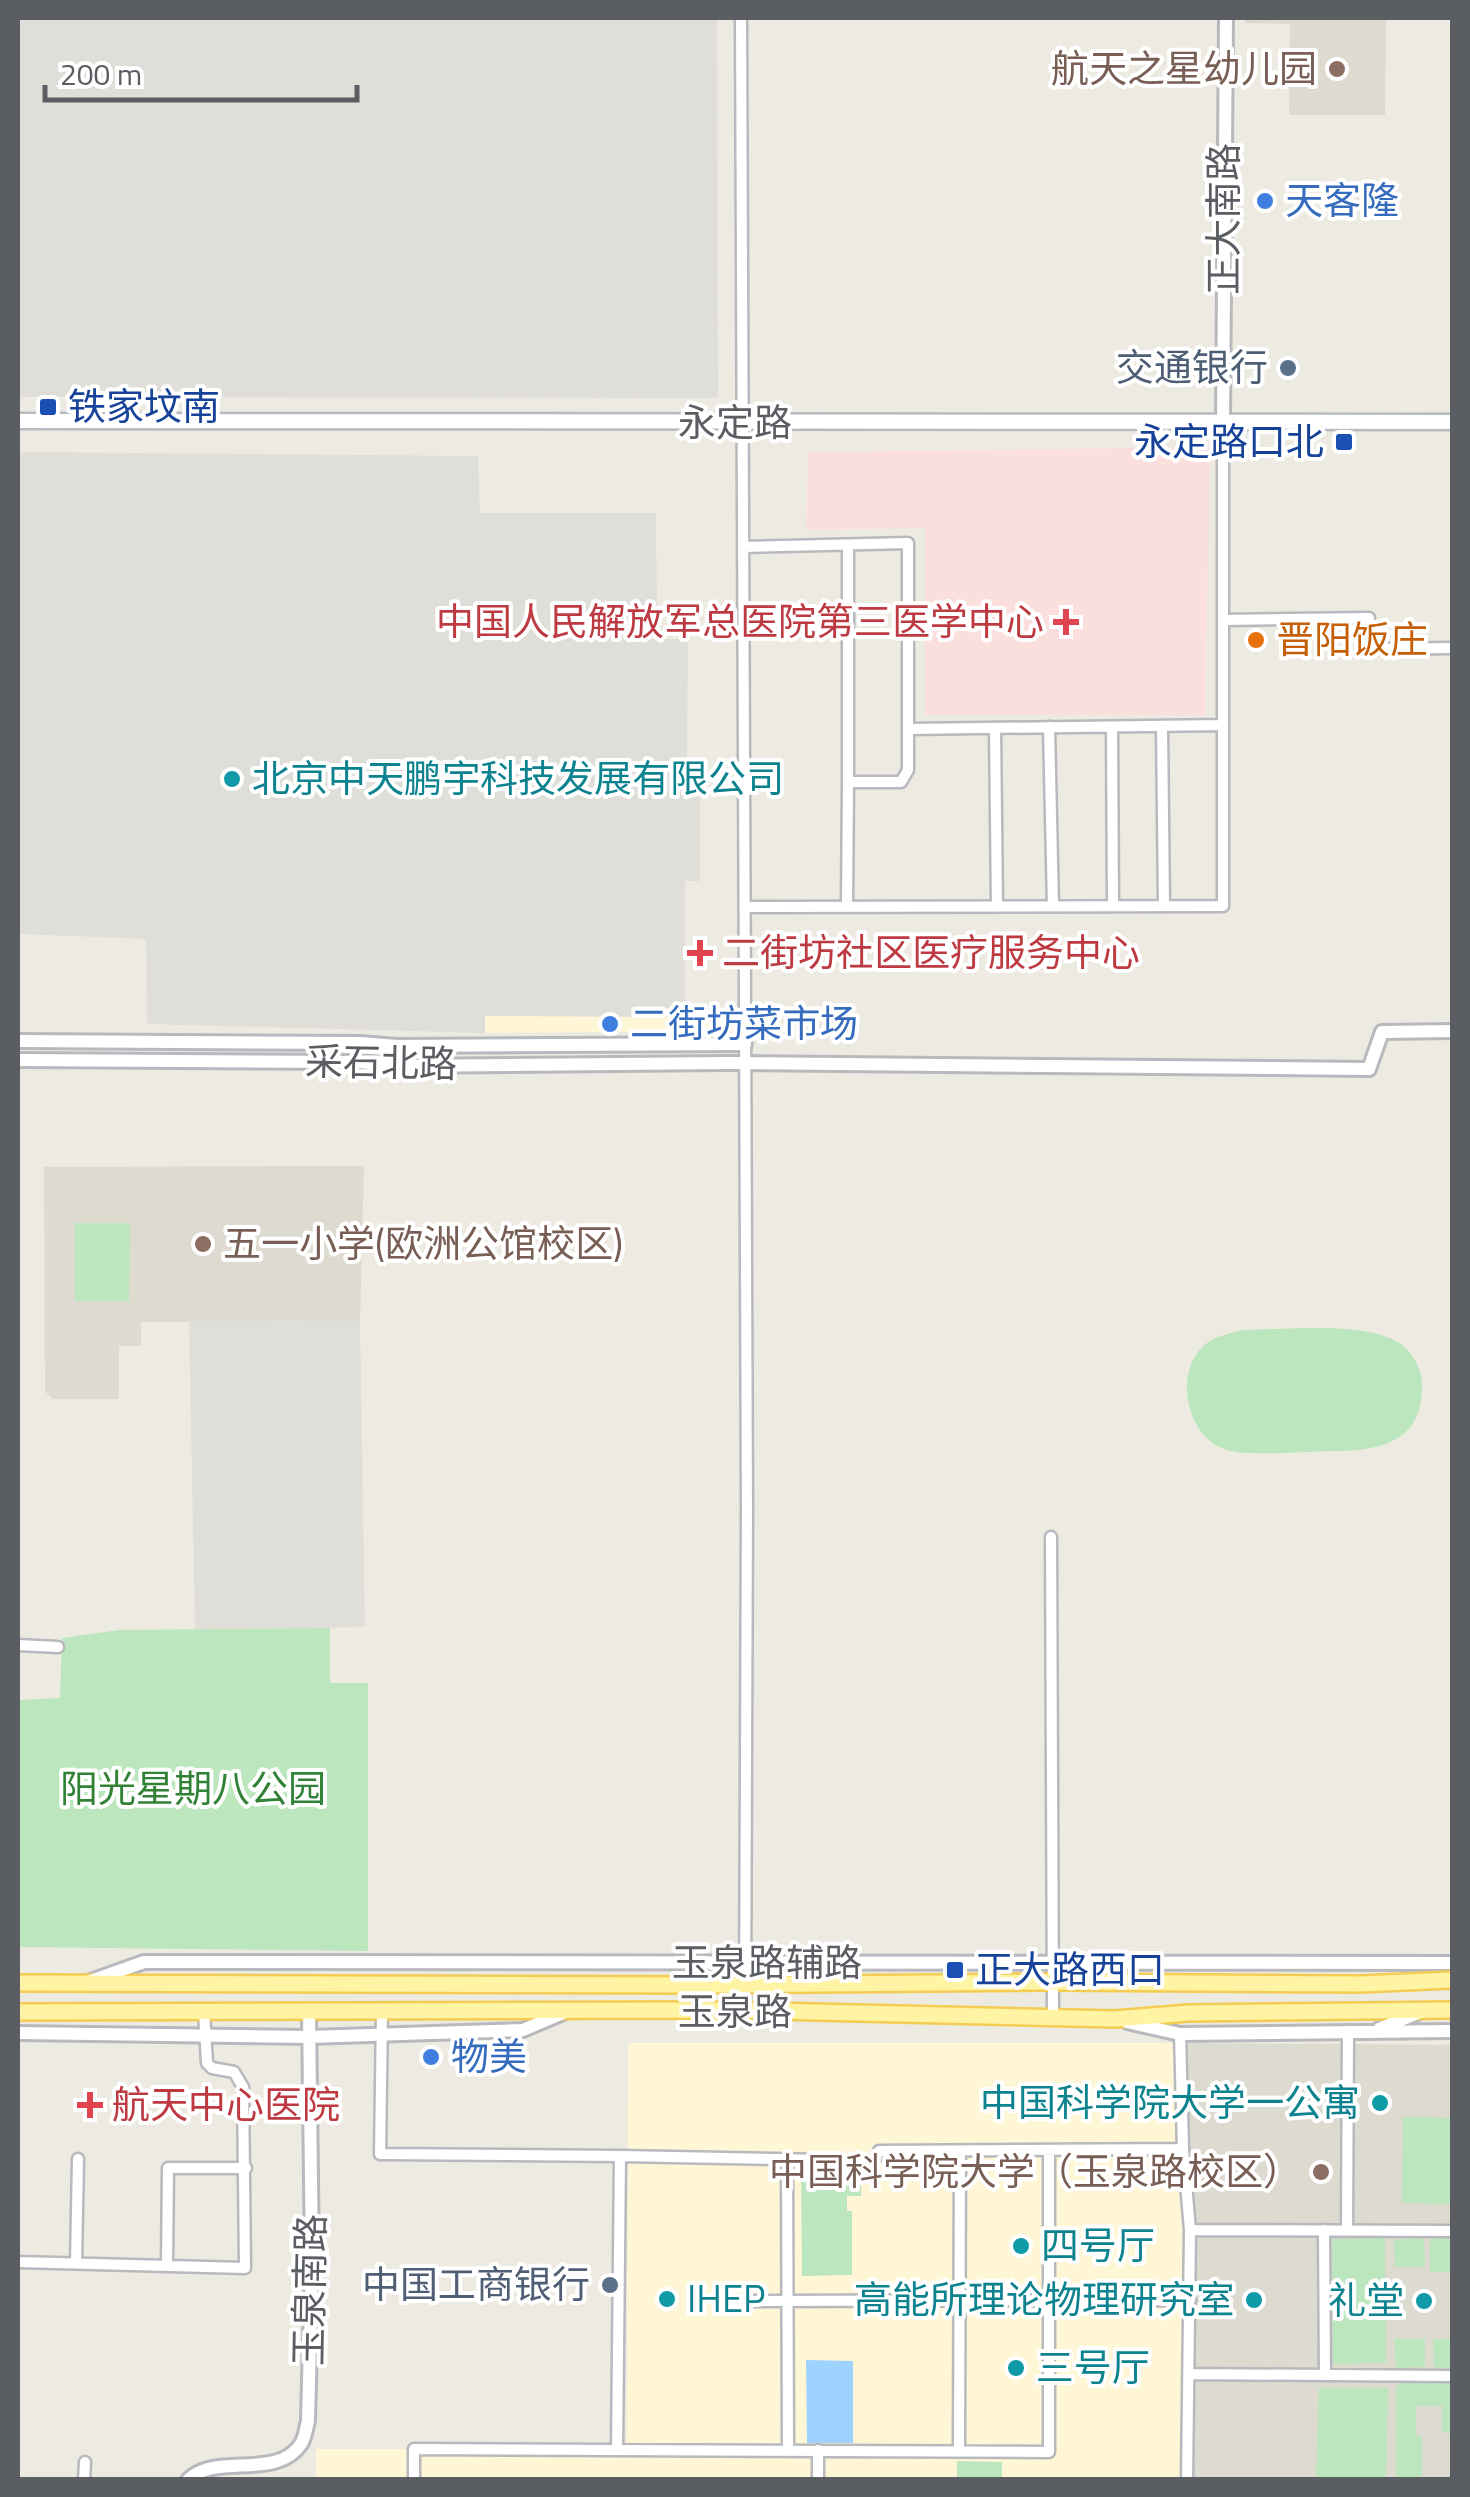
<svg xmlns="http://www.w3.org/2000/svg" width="1470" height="2497" font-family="'Titillium Web','Noto Sans SC',sans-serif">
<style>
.commercial{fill:#fff6d5}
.industrial{fill:#e0ded9}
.education{fill:#dddacf}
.medical{fill:#fbdfdc}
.green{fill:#bce6bd}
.water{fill:#9fd3ff}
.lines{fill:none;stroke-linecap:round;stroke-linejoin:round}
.minor-casing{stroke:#b7b9be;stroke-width:15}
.tertiary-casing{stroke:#b7b9be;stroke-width:18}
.secondary-casing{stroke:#b7bac0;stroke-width:19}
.primary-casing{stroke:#f4cc53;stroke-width:20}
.minor{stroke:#fff;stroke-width:10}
.tertiary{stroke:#fff;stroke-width:12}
.secondary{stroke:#fff;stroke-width:14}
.primary{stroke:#fff3a4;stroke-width:15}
.education-dot{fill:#8d6e63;stroke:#fff;stroke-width:4}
.shop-dot{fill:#3f7fe0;stroke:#fff;stroke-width:4}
.service-dot{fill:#5c6f8a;stroke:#fff;stroke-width:4}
.transit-dot{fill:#1a4fb4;stroke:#fff;stroke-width:4}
.health-dot{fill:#e0444e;stroke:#fff;stroke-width:4}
.food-dot{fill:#e8710a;stroke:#fff;stroke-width:4}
.culture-dot{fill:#0f9aa8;stroke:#fff;stroke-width:4}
.labels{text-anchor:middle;stroke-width:8;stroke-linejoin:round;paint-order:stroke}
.education-label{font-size:38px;fill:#785e54;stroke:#fff;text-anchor:end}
.shop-label{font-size:38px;fill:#366cbe;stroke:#fff;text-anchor:start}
.street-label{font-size:38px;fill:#5a5d62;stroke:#fff}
.service-label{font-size:38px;fill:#4e5e75;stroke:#fff;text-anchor:end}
.transit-label{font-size:38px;fill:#164399;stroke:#fff;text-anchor:start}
.health-label{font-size:38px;fill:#be3a42;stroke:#fff;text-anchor:start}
.food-label{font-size:38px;fill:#c56008;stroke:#fff;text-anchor:start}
.culture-label{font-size:38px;fill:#0d838f;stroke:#fff;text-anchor:start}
.park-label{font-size:38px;fill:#318237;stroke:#fff}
</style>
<rect width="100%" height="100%" fill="#edebe1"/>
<path class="commercial" d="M485,1016L734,1017L735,1031L485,1033Z
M628,2043H1188L1187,2479L316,2480V2449H627Z"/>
<path class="industrial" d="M18,18H717L718,398L18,397Z
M18,452L478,456L480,513H656L657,623L666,639H688L687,761H700V881H685V1012L680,1017L485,1016V1033L147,1024L146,939L20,934Z
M360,1321L365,1627L195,1630L189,1322Z"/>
<path class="education" d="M1245,18H1386L1385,115H1289L1290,24L1245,23Z
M364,1166L360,1321L141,1322V1346H119V1399H52L45,1391L44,1167Z
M1188,2043L1452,2045V2479L1187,2480Z"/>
<path class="medical" d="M1210,447L1205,715H925V528L806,530L808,452Z"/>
<path class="green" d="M75,1223H130L129,1301H75Z
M1242,1330C1284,1330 1366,1320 1401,1344C1412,1351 1422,1370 1422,1383C1424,1440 1383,1451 1334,1451C1306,1451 1252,1457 1227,1450C1184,1438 1170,1363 1213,1339C1221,1335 1233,1333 1242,1330Z
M330,1628V1683H368V1951L18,1947V1700L60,1698L62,1638L120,1630Z
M1403,2117L1452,2118V2204L1402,2203Z
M861,2163V2196H847V2211H852V2275L802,2276L801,2164Z
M1452,2236V2272H1430V2237Z
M1421,2237L1424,2242L1425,2267H1395L1394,2240Z
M1385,2238L1386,2363L1333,2364L1332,2239Z
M1394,2339H1425V2367L1396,2368Z
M1433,2339H1452V2369L1434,2367Z
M1405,2379L1452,2381V2434L1442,2431V2406H1416V2435L1422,2436V2479H1396V2387Z
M1319,2388H1388L1386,2479H1316Z
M957,2461L1002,2462V2479H957Z"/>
<path class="water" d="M806,2360L853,2361V2443H807Z"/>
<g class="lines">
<g class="minor-casing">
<path id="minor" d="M741,18L747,1509L745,2011
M744,547L908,543V770L901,782H848V545
M1223,620L1369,618V649L1452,648
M1162,726L1164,906
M1049,727L1053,906
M1112,727L1113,906
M995,728L997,906
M908,729L1223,725
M745,907L1223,906V420
M847,907L848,782
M1051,1537L1053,2017
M18,1645L58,1647
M382,2013L380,2154L620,2156
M1180,2034L1183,2149L1190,2230L1187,2480
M787,2159L788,2450
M1190,2230L1452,2231
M1324,2230L1325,2375
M1347,2230L1348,2031
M18,2262L245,2268L243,2087L234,2072L212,2068L207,2063L204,2012
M76,2263L78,2159
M167,2266L168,2168H246
M728,2301L1190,2300
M1189,2374L1452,2376
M617,2450L620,2156L874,2161L879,2151L1183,2149
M959,2452L960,2151
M84,2480L85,2462
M414,2480V2449L1049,2452V2151
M818,2480V2450"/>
</g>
<g class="tertiary-casing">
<path id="tertiary" d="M1223,420L1226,18
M18,1041L360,1043L397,1046L745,1044
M18,1060L360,1062L398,1066L727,1063L1369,1069L1382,1032L1452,1031
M88,1982L144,1962L1452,1963
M1127,2022L1180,2034L1452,2031
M1379,2029L1420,2012
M18,2033L309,2037L523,2030L563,2013
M188,2480C216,2452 276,2481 301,2444C305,2438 306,2428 308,2421L312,2262L309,2012"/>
</g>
<g class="secondary-casing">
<path id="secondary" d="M18,421L1452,422"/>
</g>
<g class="primary-casing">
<path id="primary" d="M18,1983L706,1985L1053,1982L1361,1984L1452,1980
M18,2012L726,2010L1115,2019L1188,2013L1452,2010"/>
</g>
<use href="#minor" class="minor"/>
<use href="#tertiary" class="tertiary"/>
<use href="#secondary" class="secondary"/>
<use href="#primary" class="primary"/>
</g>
<g class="education-dot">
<circle cx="1337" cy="69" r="10"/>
<circle cx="203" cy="1244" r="10"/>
<circle cx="1321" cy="2172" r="10"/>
</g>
<g class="shop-dot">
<circle cx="1265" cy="201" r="10"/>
<circle cx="610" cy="1024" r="10"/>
<circle cx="431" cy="2057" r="10"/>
</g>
<g class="service-dot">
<circle cx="1288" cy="368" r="10"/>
<circle cx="610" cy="2285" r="10"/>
</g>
<g class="transit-dot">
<rect x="38" y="397" width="20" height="20" rx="5"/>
<rect x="1334" y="432" width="20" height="20" rx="5"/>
<rect x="945" y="1960" width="20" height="20" rx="5"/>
</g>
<g class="health-dot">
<path d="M1061 607h10v10h10v10h-10v10h-10v-10h-10v-10h10z"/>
<path d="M695 938h10v10h10v10h-10v10h-10v-10h-10v-10h10z"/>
<path d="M85 2090h10v10h10v10h-10v10h-10v-10h-10v-10h10z"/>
</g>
<circle class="food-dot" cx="1256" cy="640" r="10"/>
<g class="culture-dot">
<circle cx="232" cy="779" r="10"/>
<circle cx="1380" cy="2103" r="10"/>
<circle cx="1021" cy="2246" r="10"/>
<circle cx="667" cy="2299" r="10"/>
<circle cx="1254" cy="2300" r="10"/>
<circle cx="1424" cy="2301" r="10"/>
<circle cx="1016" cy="2368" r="10"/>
</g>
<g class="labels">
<g class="education-label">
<text x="1317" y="82">航天之星幼儿园</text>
<text x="223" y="1257" text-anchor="start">五一小学(欧洲公馆校区)</text>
<text x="1301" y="2185">中国科学院大学（玉泉路校区）</text>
</g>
<g class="shop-label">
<text x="1285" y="214">天客隆</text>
<text x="630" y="1037">二街坊菜市场</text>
<text x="451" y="2070">物美</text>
</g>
<g class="street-label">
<text transform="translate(1224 219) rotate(-90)" y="13">正大南路</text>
<text x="735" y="436">永定路</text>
<text transform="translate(381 1063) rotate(1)" y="13">采石北路</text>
<text x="767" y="1976">玉泉路辅路</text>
<text x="735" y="2025">玉泉路</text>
<text transform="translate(310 2290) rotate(-89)" y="13">玉泉南路</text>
</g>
<g class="service-label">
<text x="1268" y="381">交通银行</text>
<text x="590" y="2298">中国工商银行</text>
</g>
<g class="transit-label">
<text x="68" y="420">铁家坟南</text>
<text x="1324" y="455" text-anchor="end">永定路口北</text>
<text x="975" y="1983">正大路西口</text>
</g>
<g class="health-label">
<text x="1044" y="635" text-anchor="end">中国人民解放军总医院第三医学中心</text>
<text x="722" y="966">二街坊社区医疗服务中心</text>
<text x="112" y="2118">航天中心医院</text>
</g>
<g class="food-label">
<text x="1276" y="653">晋阳饭庄</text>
</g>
<g class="culture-label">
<text x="252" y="792">北京中天鹏宇科技发展有限公司</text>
<text x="1360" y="2116" text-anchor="end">中国科学院大学一公寓</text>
<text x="1041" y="2259">四号厅</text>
<text x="687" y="2312">IHEP</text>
<text x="1234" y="2313" text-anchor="end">高能所理论物理研究室</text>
<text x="1404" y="2314" text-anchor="end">礼堂</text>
<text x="1036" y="2381">三号厅</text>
</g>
<g class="park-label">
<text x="193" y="1802">阳光星期八公园</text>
</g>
</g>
<rect width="1470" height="2497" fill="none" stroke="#5a5d62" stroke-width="40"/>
<path d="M45 85v15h312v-15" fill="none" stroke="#5a5d62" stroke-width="5"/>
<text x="60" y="85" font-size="30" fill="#5a5d62" stroke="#ffffff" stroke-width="8" paint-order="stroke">200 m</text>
</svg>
